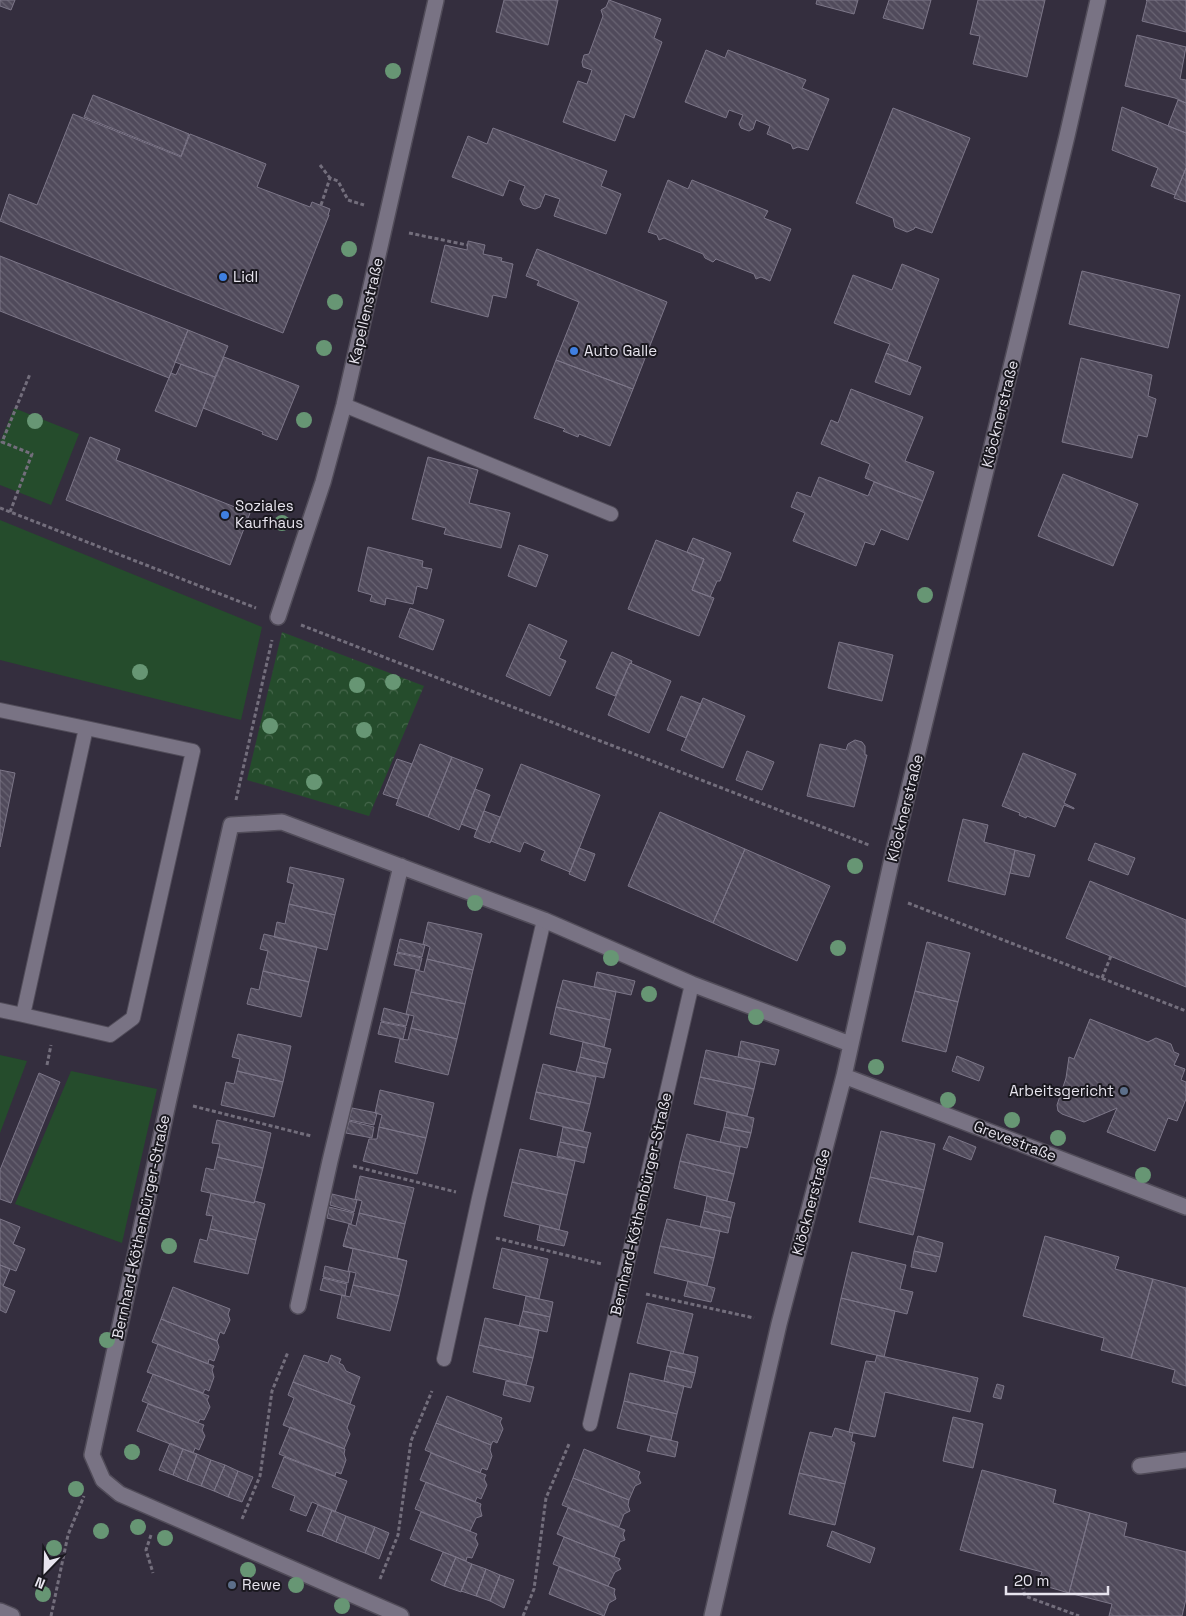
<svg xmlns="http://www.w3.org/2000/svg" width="1186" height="1616" font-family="'Space Grotesk',sans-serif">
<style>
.green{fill:#254c2c}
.park{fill:url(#park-crowns)}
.building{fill:url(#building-back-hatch);stroke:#7c7688}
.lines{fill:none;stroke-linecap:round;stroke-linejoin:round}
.service-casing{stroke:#514c59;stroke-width:16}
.minor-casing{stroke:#514c59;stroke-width:18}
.path{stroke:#736e7c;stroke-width:3;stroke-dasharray:4 2.5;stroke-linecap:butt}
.service{stroke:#797384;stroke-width:14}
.minor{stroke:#797384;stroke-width:15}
.tree{fill:#679674}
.shop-dot{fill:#3f7fe0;stroke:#1a181f;stroke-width:2}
.service-dot{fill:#5c6f8a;stroke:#1a181f;stroke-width:2}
.labels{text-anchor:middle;stroke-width:4;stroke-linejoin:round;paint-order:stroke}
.poi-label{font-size:15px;fill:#e7e4ee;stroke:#1a181f;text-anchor:start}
.street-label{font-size:15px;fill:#e7e4ee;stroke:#1a181f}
</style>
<defs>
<pattern id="park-crowns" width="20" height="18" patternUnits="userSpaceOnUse" patternTransform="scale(1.25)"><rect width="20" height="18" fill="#254c2c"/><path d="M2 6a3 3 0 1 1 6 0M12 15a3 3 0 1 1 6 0" fill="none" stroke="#45664b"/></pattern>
<pattern id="building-back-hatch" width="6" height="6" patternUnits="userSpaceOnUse" patternTransform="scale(1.25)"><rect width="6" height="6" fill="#504a5b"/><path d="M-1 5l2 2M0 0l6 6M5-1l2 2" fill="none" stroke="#696473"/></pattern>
</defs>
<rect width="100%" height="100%" fill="#342e3e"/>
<path class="green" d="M14,408L79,434L51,505L0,485V442Z
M0,520L262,627L241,720L0,660Z
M0,1055L27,1061L0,1133Z
M71,1071L157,1089L122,1243L15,1204Z"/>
<path class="park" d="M282,632L424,686L369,816L247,780Z"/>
<path class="building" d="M0,0H15L11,10L0,6Z
M504,0H558L548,45L496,32Z
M609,0L661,19L654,38L662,42L634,118L625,114L615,141L563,122L578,81L587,84L592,70L583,67L582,62L584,55L589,54L603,16L601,10L606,7Z
M817,0H858L854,14L816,4Z
M889,0H931L923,29L883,18Z
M978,0H1045L1027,77L973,64L980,36L970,34Z
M1146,0H1186V32L1142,21L1147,1Z
M1137,35L1186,47L1180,79L1186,80V103L1175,98L1125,86Z
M706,50L725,58L728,50L806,80L802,88L829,99L808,150L798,147L793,149L791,144L767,134L770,126L756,120L753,129L749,131L741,128L739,124L743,115L729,110L726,118L685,102Z
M93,95L189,134L181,156L84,117Z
M1178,100L1186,103V133L1168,126Z
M1122,107L1186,133V168L1175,195L1151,186L1158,168L1112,150Z
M893,108L970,138L932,233L915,227L914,229L907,232L895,227L893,218L856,203Z
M73,114L181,157L190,134L266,164L257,187L310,207L312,202L330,209L328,215H329L283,333L0,221L9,194L37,205Z
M493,128L607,171L601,186L621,194L606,234L554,216L560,199L545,194L540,207L535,209L523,205L520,199L525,186L509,180L503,196L452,177L468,136L487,144Z
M1186,168V202L1174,198Z
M668,180L688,189L692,180L768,211L764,218L791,229L770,281L761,277L756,279L754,274L716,259L713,262L705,258L703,254L664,238L659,240L657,235L648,232Z
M468,241L485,245L483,254L502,258L501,261L513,264L506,298L493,295L488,317L431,302L445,245L467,250Z
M537,249L667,302L633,389L556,360L579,302L537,285L539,281L526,276Z
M0,256L188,330L169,378L0,311Z
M902,264L939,279L907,362L886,353L890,344L834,323L853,275L892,290Z
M1082,271L1180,295L1168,348L1069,324Z
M188,330L228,346L215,377L175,362Z
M886,353L921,367L910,395L875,382Z
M224,357L299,386L277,440L262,434L263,432L203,408Z
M1081,358L1152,375L1148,396L1156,399L1147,437L1138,435L1132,458L1062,442Z
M556,360L633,389L610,446L579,434L578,437L563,431L565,429L534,418Z
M181,364L215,377L196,427L155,411L171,373L176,375Z
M851,389L923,417L905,461L934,472L923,501L865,478L870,464L821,444L831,420L838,423Z
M90,437L120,449L116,460L250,513L230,565L66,500Z
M428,457L478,470L469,503L510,513L501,548L444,534L446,528L412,519Z
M1063,474L1138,504L1113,566L1038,536Z
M819,477L868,496L874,482L923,501L908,540L881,529L874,545L865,542L856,566L793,541L805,513L791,507L797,492L811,497Z
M693,538L731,553L720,581H717L710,597L692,590L704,559L687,552Z
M656,540L704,559L692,590L714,598L699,636L628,609Z
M519,545L548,555L536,587L508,576Z
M368,547L423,561L422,567L432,569L427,589L417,586L413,604L386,598L385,605L370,601L372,595L358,591Z
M410,608L444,620L433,650L399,637Z
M529,624L567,641L559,658L566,661L550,696L506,676Z
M839,642L893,655L882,701L828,688Z
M612,652L632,661L631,664L630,663L615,696L596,688Z
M630,663L671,681L649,733L608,715Z
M681,696L701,704L686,738L667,730Z
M703,698L745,716L723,768L681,750Z
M855,740L862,742L865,746V755H867L854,807L807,796L820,744L846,750L848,744Z
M420,744L452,757L428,817L396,805Z
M747,751L774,762L762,790L736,780Z
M1023,753L1076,774L1064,803L1074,808V809L1064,805L1055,827L1027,816L1026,818L1019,815L1020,813L1002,806Z
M452,757L483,769L459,830L428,817Z
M397,759L412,764L398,799L383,794Z
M521,764L600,795L570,872L541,860L545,851L524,842L520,852L491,841Z
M0,770L15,773L0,847Z
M475,789L490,795L477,830L461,824Z
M484,811L500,817L490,843L474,837Z
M660,812L745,849L713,923L628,886Z
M963,819L988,825L984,842L1015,850L1005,895L948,881Z
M1095,843L1135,858L1128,875L1088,860Z
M579,848L595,854L585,881L569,874Z
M745,849L830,886L797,961L713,923Z
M1015,850L1035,855L1029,877L1010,873Z
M290,867L344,879L335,915L289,904L294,884L287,882Z
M1090,881L1186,920V987L1066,938Z
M289,904L335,915L327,950L274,937L277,922L285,924Z
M428,922L482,934L473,970L427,959L430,947L423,944Z
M264,934L317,947L309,982L263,971L268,951L260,949Z
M400,939L425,945L422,957L397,952Z
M927,942L970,953L958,1002L915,991Z
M397,953L422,958L419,970L394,965Z
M427,959L473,970L465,1004L411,992L416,970L424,972Z
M263,971L309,982L301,1017L247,1004L251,988L259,990Z
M597,972L635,981L631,995L594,987Z
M563,980L616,992L610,1020L556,1007Z
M915,991L958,1002L946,1052L902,1041Z
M411,992L465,1004L457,1039L411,1028L414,1016L406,1014Z
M556,1007L610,1020L604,1047L550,1034Z
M384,1008L409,1015L406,1026L381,1021Z
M1090,1019L1148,1042L1156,1038L1171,1044L1174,1052L1179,1054L1174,1065L1185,1069L1181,1080L1186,1082V1099L1177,1121L1168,1118L1155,1151L1107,1132L1117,1108L1084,1122L1062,1114L1058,1111L1057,1105L1066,1078L1069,1057L1074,1059Z
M381,1022L406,1027L403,1039L378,1034Z
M411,1028L457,1039L448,1075L395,1062L400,1039L408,1040Z
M238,1034L291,1046L283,1082L237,1071L240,1059L232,1057Z
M741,1041L779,1050L775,1065L738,1057Z
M583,1042L611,1049L607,1064L580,1057Z
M706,1050L760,1062L754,1089L700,1077Z
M957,1056L984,1067L979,1081L952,1071Z
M580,1057L607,1064L604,1078L576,1072Z
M543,1064L596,1077L590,1104L536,1092Z
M237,1071L283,1082L274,1117L221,1105L226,1082L234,1084Z
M39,1073L60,1082L11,1203L0,1199V1170Z
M700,1077L754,1089L747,1116L694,1104Z
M380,1090L434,1103L426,1138L379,1127L382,1115L375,1113Z
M536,1092L590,1104L583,1131L530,1119Z
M352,1108L377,1113L374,1125L349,1120Z
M727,1112L754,1118L751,1133L724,1127Z
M217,1120L271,1133L263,1168L217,1157L220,1144L212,1143Z
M349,1121L374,1127L372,1138L346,1133Z
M379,1127L426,1138L417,1174L363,1161L369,1139H377Z
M563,1127L591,1133L587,1148L560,1142Z
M724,1127L751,1133L747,1148L720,1142Z
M881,1131L935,1144L924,1190L870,1177Z
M687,1134L740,1147L734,1174L680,1161Z
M949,1136L976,1147L971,1160L943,1149Z
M560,1142L587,1148L584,1163L557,1156Z
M520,1149L575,1161L567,1195L512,1182Z
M217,1157L263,1168L254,1203L201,1191L206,1168L214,1170Z
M680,1161L734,1174L727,1201L674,1188Z
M360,1176L414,1188L405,1224L359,1213L362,1201L355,1199Z
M870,1177L924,1190L913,1235L859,1222Z
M512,1182L567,1195L559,1230L504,1216Z
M211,1193L254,1203L255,1201L265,1204L256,1240L210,1229L213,1216L206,1215Z
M332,1194L357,1200L354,1212L330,1205Z
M707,1196L735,1203L731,1218L704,1211Z
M329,1207L354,1213L351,1224L327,1218Z
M704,1211L731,1218L728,1233L700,1227Z
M359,1213L405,1224L397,1258L407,1261L343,1246L349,1224L356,1226Z
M0,1219L20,1227L13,1244L25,1249L16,1271L0,1265Z
M667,1219L720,1231L714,1258L660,1246Z
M540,1225L568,1232L564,1246L537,1240Z
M210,1229L256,1240L248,1274L194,1262L200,1239L207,1241Z
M918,1236L943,1243L940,1257L914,1251Z
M1045,1236L1119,1257L1115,1269L1153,1279L1131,1358L1101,1350L1104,1338L1023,1316Z
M343,1246L407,1261L399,1296L353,1285L356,1273L348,1271L353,1249Z
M660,1246L714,1258L707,1286L654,1273Z
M502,1248L548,1259L539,1299L493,1288Z
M914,1251L940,1257L936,1272L911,1267Z
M852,1252L906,1265L900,1289L913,1292L907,1314L841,1298Z
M0,1265L10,1269L3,1286L15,1291L6,1313L0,1310Z
M325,1266L350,1272L348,1283L323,1277Z
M323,1278L347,1284L345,1296L320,1290Z
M1153,1279L1186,1288V1386L1172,1382L1175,1370L1131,1358Z
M688,1281L715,1288L711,1302L684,1296Z
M353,1285L399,1296L390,1331L337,1318L342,1295L350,1297Z
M173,1287L230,1309L228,1314L230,1320L224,1334L220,1332L217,1341L161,1319Z
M526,1296L553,1302L550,1317L523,1311Z
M841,1298L895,1311L884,1357L831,1344Z
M647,1303L693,1314L683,1354L637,1343Z
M523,1311L550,1317L547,1332L519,1326Z
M485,1318L539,1330L533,1358L479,1345Z
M161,1319L217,1341L219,1347L214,1361L209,1359L208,1364L152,1342Z
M158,1344L214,1366L212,1370L214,1377L209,1391L205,1389L203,1393L147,1372Z
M479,1345L533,1358L526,1385L473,1372Z
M671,1351L698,1357L695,1373L667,1366Z
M304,1355L328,1363L331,1355L341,1359L339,1363L343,1365L346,1371L360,1377L350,1404L293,1382Z
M877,1355L978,1378L970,1412L885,1392L875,1437L849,1432L866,1361L875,1362Z
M667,1366L695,1373L691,1388L664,1381Z
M630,1373L684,1386L677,1414L624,1401Z
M153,1374L209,1396L207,1400L210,1407L204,1420L200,1419L198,1423L142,1401Z
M506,1381L534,1387L530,1402L503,1395Z
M293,1382L355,1406L347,1428L350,1434L344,1449L283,1425L294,1398L288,1395Z
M997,1384L1004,1386L1001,1399L993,1397Z
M447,1396L502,1418L500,1422L503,1429L497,1443L493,1441L491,1445L436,1423Z
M624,1401L677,1414L671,1440L617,1428Z
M148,1404L204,1425L202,1430L205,1436L199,1450L195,1448L193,1453L137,1431Z
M953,1417L983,1424L973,1468L943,1461Z
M436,1423L491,1445L490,1450L492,1456L487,1470L482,1468L480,1473L425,1450Z
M290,1427L345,1449L344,1454L346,1460L341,1474L336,1472L335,1476L279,1454Z
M835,1428L853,1433L851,1441L855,1443L845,1484L799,1473L810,1432L832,1437Z
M651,1436L678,1442L675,1457L647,1451Z
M170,1443L183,1449L173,1475L159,1470Z
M183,1449L197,1454L187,1481L173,1475Z
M584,1449L640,1472L638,1477L641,1483L635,1486L629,1500L573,1478Z
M431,1453L486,1475L484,1479L487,1485L481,1499L477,1497L475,1502L420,1480Z
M197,1454L211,1460L201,1486L187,1481Z
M284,1457L347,1481L335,1512L312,1502L306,1516L290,1510L295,1496L272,1487Z
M211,1460L225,1465L214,1491L201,1486Z
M225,1465L238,1471L228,1497L214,1491Z
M982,1470L1056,1490L1053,1503L1090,1513L1069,1593L1038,1584L1042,1572L960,1550Z
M238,1471L253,1477L242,1502L228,1497Z
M799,1473L845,1484L835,1525L789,1514Z
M573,1478L629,1500L628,1505L630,1511L624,1514L619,1527L562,1505Z
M426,1482L481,1504L480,1508L482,1516L476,1518L470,1531L415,1509Z
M318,1505L332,1510L322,1536L307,1531Z
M568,1508L625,1530L623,1534L625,1540L620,1542L614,1557L557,1534Z
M332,1510L346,1516L336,1542L322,1536Z
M421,1512L477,1534L475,1538L478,1544L472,1558L467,1557L466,1561L410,1539Z
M1090,1513L1127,1523L1124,1536L1186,1552V1599L1182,1616H1109L1112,1604L1069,1593Z
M346,1516L375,1527L365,1553L336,1542Z
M375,1527L389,1533L379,1559L365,1553Z
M832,1531L875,1548L870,1563L827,1546Z
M564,1537L620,1559L618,1563L621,1569L615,1572L608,1586L553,1564Z
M443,1552L456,1557L444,1586L431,1580Z
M456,1557L472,1564L461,1592L444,1586Z
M472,1564L486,1569L476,1596L461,1591Z
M559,1567L615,1589L614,1593L616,1599L609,1603L604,1616L549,1594Z
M486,1569L500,1575L490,1601L476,1596Z
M500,1575L514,1580L504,1608L490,1601Z"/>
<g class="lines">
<g class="service-casing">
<path id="service" d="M344,405L611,514
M0,710L86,728L23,1015L0,1010
M23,1015L110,1035L133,1018L193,751L86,728
M444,1359L479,1198L544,920
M590,1424L692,984"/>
</g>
<g class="minor-casing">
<path id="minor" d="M278,617L323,482L344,405L436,0
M844,1076L1186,1207
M298,1306L330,1161L401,866
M1140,1466L1186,1460
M0,1611L12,1616
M401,1616L120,1494L103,1480L92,1455L169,1099L231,825L282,822L544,920L692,984L850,1044
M712,1616L779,1324L844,1076L893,854L1067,136L1098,0"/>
</g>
<path class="path" d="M320,165L330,178
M321,205L330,178L338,181L348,200L364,205
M409,233L467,245
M0,508L256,608
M10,512L32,454L2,442L30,374
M301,625L869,845
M236,800L272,640
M908,903L1186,1011
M1102,978L1111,956
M47,1065L51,1045
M193,1106L311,1136
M353,1166L456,1192
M496,1238L602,1264
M646,1294L754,1318
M242,1519L260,1476L272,1391L288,1352
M151,1535L146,1550L153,1573
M1019,1573L1025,1596L1079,1616
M380,1579L398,1535L411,1441L432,1391
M51,1616L68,1535L84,1496
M523,1616L534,1589L546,1498L569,1444"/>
<use href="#service" class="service"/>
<use href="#minor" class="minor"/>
</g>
<g class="tree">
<circle cx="393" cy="71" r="8"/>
<circle cx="349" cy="249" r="8"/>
<circle cx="335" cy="302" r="8"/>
<circle cx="324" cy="348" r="8"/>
<circle cx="304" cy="420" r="8"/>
<circle cx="35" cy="421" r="8"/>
<circle cx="282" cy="523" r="8"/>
<circle cx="925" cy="595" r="8"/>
<circle cx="140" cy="672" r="8"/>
<circle cx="393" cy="682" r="8"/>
<circle cx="357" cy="685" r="8"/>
<circle cx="270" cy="726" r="8"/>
<circle cx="364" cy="730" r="8"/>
<circle cx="314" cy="782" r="8"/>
<circle cx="855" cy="866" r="8"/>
<circle cx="475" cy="903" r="8"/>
<circle cx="838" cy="948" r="8"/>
<circle cx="611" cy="958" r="8"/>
<circle cx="649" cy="994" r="8"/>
<circle cx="756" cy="1017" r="8"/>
<circle cx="876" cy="1067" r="8"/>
<circle cx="948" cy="1100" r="8"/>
<circle cx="1012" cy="1120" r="8"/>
<circle cx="1058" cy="1138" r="8"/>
<circle cx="1143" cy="1175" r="8"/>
<circle cx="169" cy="1246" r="8"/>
<circle cx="107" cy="1340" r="8"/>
<circle cx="132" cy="1452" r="8"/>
<circle cx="76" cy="1489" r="8"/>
<circle cx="138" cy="1527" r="8"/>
<circle cx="101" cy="1531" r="8"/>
<circle cx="165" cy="1538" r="8"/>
<circle cx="54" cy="1548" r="8"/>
<circle cx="248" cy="1570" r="8"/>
<circle cx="296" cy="1585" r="8"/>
<circle cx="43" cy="1594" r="8"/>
<circle cx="342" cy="1606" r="8"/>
</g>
<g class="shop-dot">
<circle cx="223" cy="277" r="5"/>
<circle cx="574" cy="351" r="5"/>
<circle cx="225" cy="515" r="5"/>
</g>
<g class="service-dot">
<circle cx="1124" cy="1091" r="5"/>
<circle cx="232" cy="1585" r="5"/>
</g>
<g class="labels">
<g class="poi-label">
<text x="233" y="282">Lidl</text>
<text x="584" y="356">Auto Galle</text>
<text x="235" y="511">Soziales<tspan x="235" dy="17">Kaufhaus</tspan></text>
<text x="1114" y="1096" text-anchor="end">Arbeitsgericht</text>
<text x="242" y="1590">Rewe</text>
</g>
<g class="street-label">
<text transform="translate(366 311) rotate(-77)" y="5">Kapellenstraße</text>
<text transform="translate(1000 414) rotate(-76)" y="5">Klöcknerstraße</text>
<text transform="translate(905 808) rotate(-76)" y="5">Klöcknerstraße</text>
<text transform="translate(1015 1141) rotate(21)" y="5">Grevestraße</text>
<text transform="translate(811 1202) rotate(-75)" y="5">Klöcknerstraße</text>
<text transform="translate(641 1204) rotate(-77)" y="5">Bernhard-Köthenbürger-Straße</text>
<text transform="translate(141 1227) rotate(-78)" y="5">Bernhard-Köthenbürger-Straße</text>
</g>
</g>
<g transform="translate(45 1571) rotate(203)" stroke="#1a181f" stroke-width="4" paint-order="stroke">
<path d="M0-4L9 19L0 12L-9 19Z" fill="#e7e4ee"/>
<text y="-8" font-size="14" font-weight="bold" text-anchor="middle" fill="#e7e4ee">N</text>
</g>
<path d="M1006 1586v8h102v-8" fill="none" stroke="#e7e4ee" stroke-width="2.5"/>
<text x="1014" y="1586" font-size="15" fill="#e7e4ee" stroke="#1a181f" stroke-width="4" paint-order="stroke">20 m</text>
</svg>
